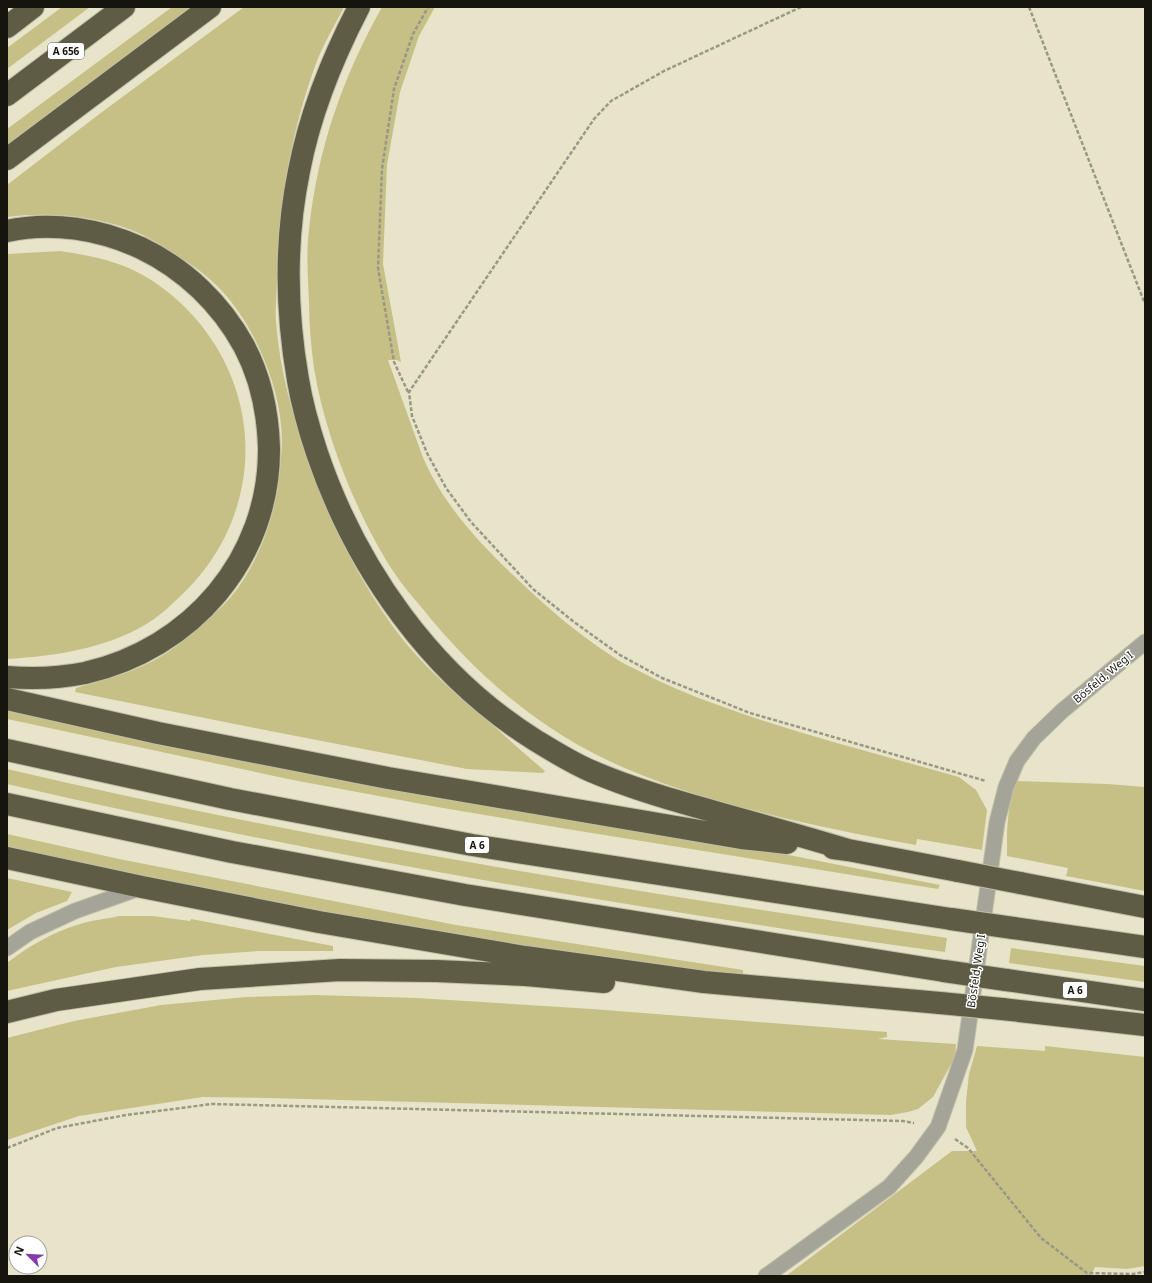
<svg xmlns="http://www.w3.org/2000/svg" width="1152" height="1283" font-family="'Noto Sans',sans-serif">
<style>
.green{fill:#c6c087}
.lines{fill:none;stroke-linecap:round;stroke-linejoin:round}
.lane-casing{stroke:#c1bfa8;stroke-width:17}
.highway-casing{stroke:#c1bfa8;stroke-width:24}
.path{stroke:#9a9784;stroke-width:2.5;stroke-dasharray:4 2;stroke-linecap:butt}
.lane{stroke:#a5a498;stroke-width:15}
.highway{stroke:#5e5c45;stroke-width:22}
.highway-bridge-casing{stroke:#c1bfa8;stroke-width:24;stroke-linecap:butt}
.highway-bridge{stroke:#5e5c45;stroke-width:22}
.labels{text-anchor:middle;stroke-width:3;stroke-linejoin:round;paint-order:stroke}
.shield{fill:#fff;stroke:#5c5b55;stroke-width:1}
.shield-label{font-size:10px;font-weight:bold;fill:#16150c}
.street-label{font-size:11px;fill:#16150c;stroke:#fff}
</style>
<rect width="100%" height="100%" fill="#e7e4ca"/>
<path class="green" d="M62,7H90L7,69V48Z
M172,7H191L7,145V129Z
M244,7H344C335,25 324,43 317,61C291,131 278,205 277,279C277,293 275,308 276,322C280,373 294,422 312,470C334,531 364,590 404,641C431,674 464,701 496,728C512,742 528,757 545,771L543,773L467,769L270,731L75,692L76,688C101,681 127,674 151,662C174,650 195,632 214,614C219,609 225,604 230,598C259,563 276,516 280,470C281,456 283,440 281,425C277,379 253,324 221,290C206,274 188,262 170,251C156,242 141,233 126,228C89,215 46,212 7,217V185L98,115Z
M382,7H435L419,36L400,92L387,165L383,264L401,362L397,360H388L422,455C441,501 476,540 512,574C544,605 577,634 615,658C623,664 632,667 641,672C666,685 692,696 718,705C797,734 878,754 959,777L976,790L987,810L982,850L917,839L916,845C847,833 782,819 715,800C675,788 634,774 597,755C528,720 470,668 422,608C409,593 396,577 386,560C353,505 324,431 314,368C311,346 309,324 309,302C308,278 306,253 309,230C318,147 342,79 382,7Z
M60,251C85,255 110,259 133,270C159,282 183,303 201,325C270,412 257,530 174,602C168,608 161,614 154,619C112,648 57,656 7,659V254Z
M7,708L672,835L794,856L940,885L938,889L567,829L443,808L293,780L7,719Z
M7,769C317,842 632,891 947,938L945,952C796,932 648,908 500,883C335,854 171,822 7,784Z
M1016,781L1108,784L1145,787V891L1066,876L1068,868L1007,856V831L1009,808Z
M7,834L119,859L456,925L743,970V976L628,963L382,924L146,877L7,847Z
M7,878L72,892L67,901L36,913L7,930Z
M119,916H153L190,921L191,919L333,946V951H258L203,955L116,967L7,991V963C29,946 53,932 80,924C92,920 106,919 119,916Z
M1011,948L1145,966V982L1009,963Z
M315,995L417,998L592,1009L887,1032V1037L878,1039L956,1044L955,1057L933,1097L918,1109L908,1112L891,1115L268,1098L203,1097L79,1116L7,1140V1038L74,1021L161,1005L246,997Z
M977,1046L1045,1051V1046L1145,1057V1266L1127,1269L1095,1267L1091,1276H786L952,1151H977L966,1127V1101L969,1074Z"/>
<g class="lines">
<g class="lane-casing">
<path id="lane" d="M7,948L30,932L75,911L140,888
M766,1276L889,1187L916,1157L938,1127L965,1050L997,822L1006,787L1017,761L1034,738L1062,711L1145,642"/>
</g>
<g class="highway-casing">
<path id="highway" d="M359,7C332,59 310,113 299,171C285,239 286,311 298,380C302,404 309,429 317,453C356,568 431,675 535,740C553,751 572,763 591,771C633,789 676,801 719,813C762,825 805,837 848,850
M7,27L33,7
M7,95L124,7
M7,159L210,7
M7,231C52,221 100,229 141,248C185,269 221,304 244,346C261,378 268,413 269,448C270,559 191,649 85,673C60,678 33,679 7,677
M7,699L158,733L388,778L741,838L787,843
M7,750L230,799L472,845L951,919
M7,804L232,852L465,895L944,971
M833,848L848,850L958,871
M7,858L142,887L319,922L525,957L704,982L940,1003
M1020,883L1145,907
M1013,928L1145,947
M1006,980L1145,1000
M1002,1009L1145,1025
M7,1012L56,1000L200,979L340,970L436,971L526,975L604,982"/>
</g>
<path class="path" d="M801,7L664,71L611,101L594,119L409,392L412,416L427,453L446,488L471,522L533,589L574,622L620,655L662,678L750,713L986,781
M1029,7L1145,304
M408,392L394,362L378,268L382,169L394,89L413,34L428,7
M955,1139L968,1148L1041,1238L1087,1273L1133,1274L1145,1272
M7,1148L57,1128L126,1115L212,1104L903,1121L914,1123"/>
<use href="#lane" class="lane"/>
<use href="#highway" class="highway"/>
<g class="highway-bridge-casing">
<path id="highway-bridge" d="M958,871L1020,883
M951,919L1013,928
M944,971L1006,980
M940,1003L1002,1009"/>
</g>
<use href="#highway-bridge" class="highway-bridge"/>
</g>
<g class="labels">
<g class="shield">
<rect x="48" y="43" width="36" height="16" rx="3"/>
<rect x="465" y="837" width="24" height="16" rx="3"/>
<rect x="1063" y="982" width="24" height="16" rx="3"/>
</g>
<g class="shield-label">
<text x="66" y="55">A 656</text>
<text x="477" y="849">A 6</text>
<text x="1075" y="994">A 6</text>
</g>
<g class="street-label">
<text transform="translate(1103 677) rotate(-40)" y="4">Bösfeld, Weg I</text>
<text transform="translate(976 971) rotate(-82)" y="4">Bösfeld, Weg I</text>
</g>
</g>
<rect width="1152" height="1283" fill="none" stroke="#16150c" stroke-width="16"/>
<g transform="translate(28 1255) rotate(294)"><circle r="19" fill="#ffffff" stroke="#a2a19e"/>
<path d="M0-3L7 15L0 10L-7 15Z" fill="#8539aa"/>
<text y="-6" font-size="11" font-weight="bold" text-anchor="middle" fill="#16150c">N</text>
</g>
</svg>
